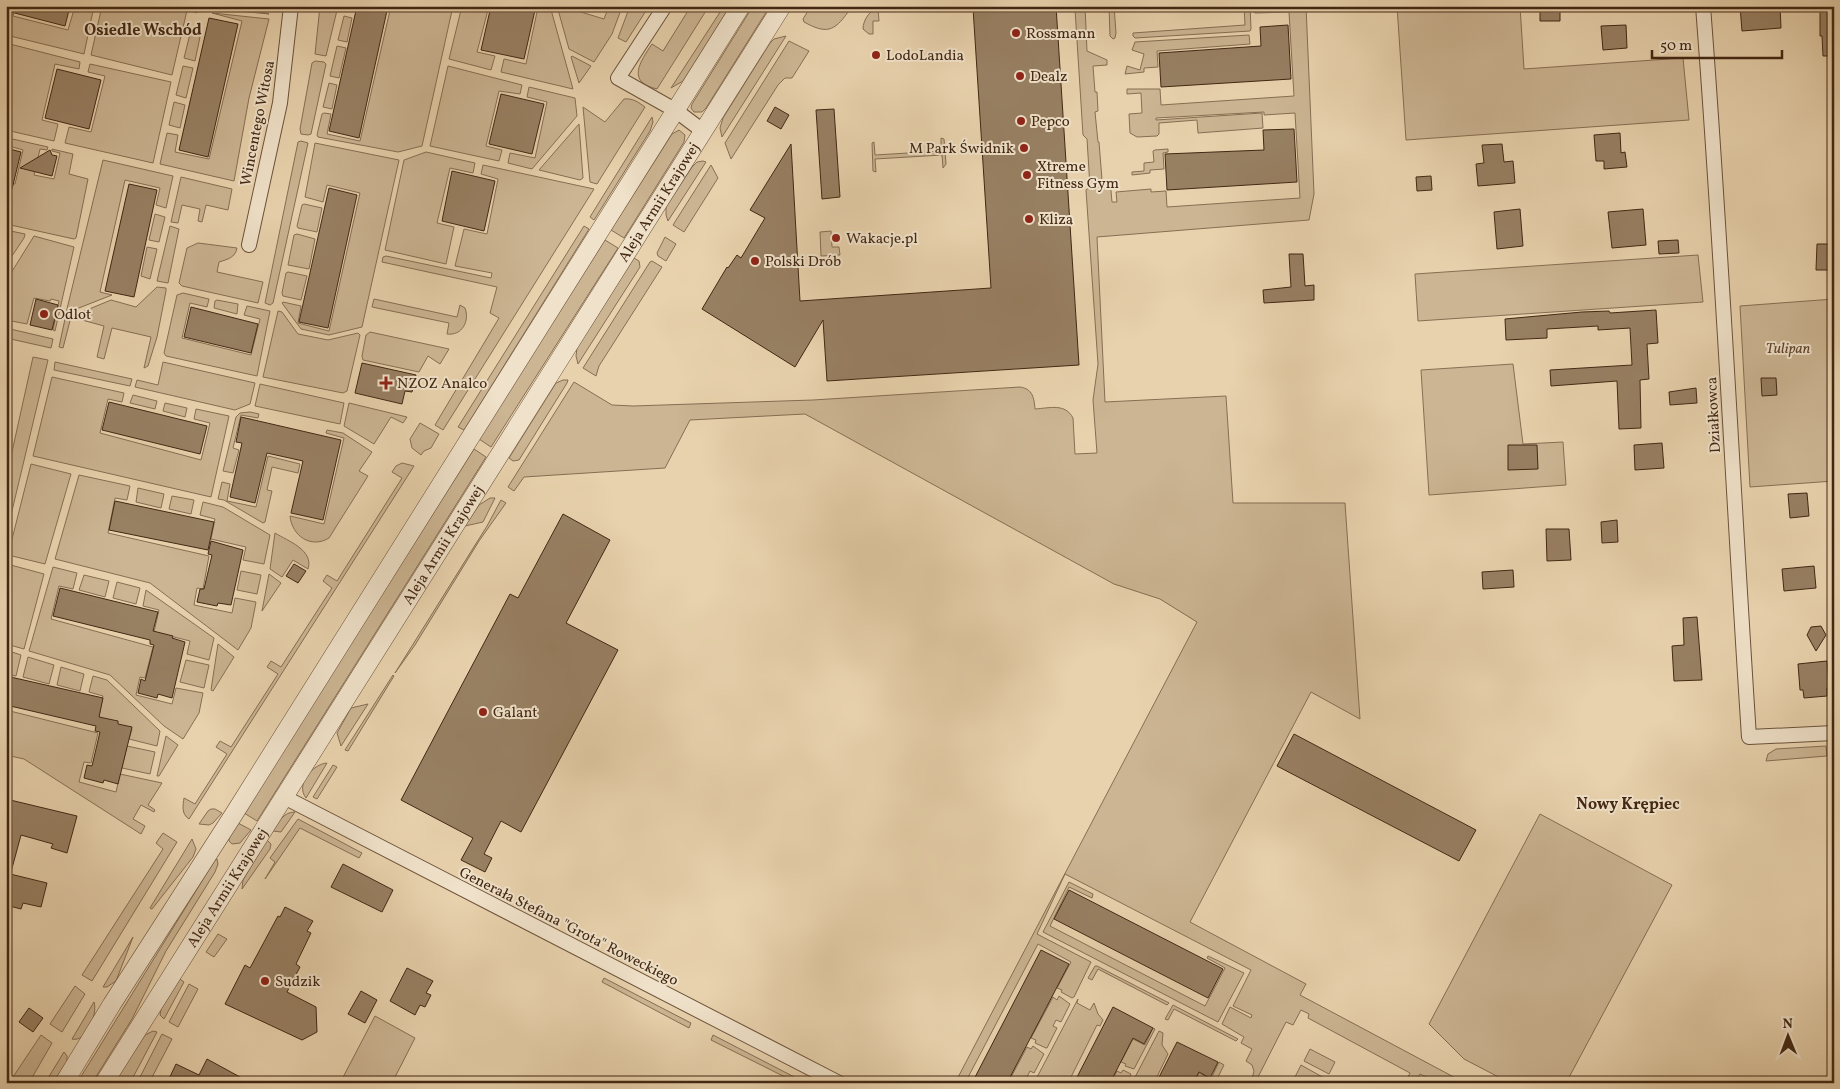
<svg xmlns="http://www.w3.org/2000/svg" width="1840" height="1089" font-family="Vollkorn,serif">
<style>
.green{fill:#ccb593;stroke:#876e53}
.building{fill:#988063;stroke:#422713}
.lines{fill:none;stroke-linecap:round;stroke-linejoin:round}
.minor-casing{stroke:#6c523a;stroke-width:16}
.tertiary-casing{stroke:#6c523a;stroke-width:19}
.minor{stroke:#f0e2ca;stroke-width:14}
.tertiary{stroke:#f0e2ca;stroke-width:18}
.poi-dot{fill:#8f2418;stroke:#f0e2ca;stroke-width:2}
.labels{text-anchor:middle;stroke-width:4;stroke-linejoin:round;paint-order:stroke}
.poi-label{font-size:15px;fill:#422713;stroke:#f0e2ca;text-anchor:start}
.street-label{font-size:15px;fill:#422713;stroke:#f0e2ca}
.park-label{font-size:15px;font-style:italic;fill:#5e432d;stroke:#f0e2ca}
.neighbourhood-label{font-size:16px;font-weight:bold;fill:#422713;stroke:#f0e2ca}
</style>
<rect width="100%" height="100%" fill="#e8d2ad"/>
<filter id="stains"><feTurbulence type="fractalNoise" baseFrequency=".004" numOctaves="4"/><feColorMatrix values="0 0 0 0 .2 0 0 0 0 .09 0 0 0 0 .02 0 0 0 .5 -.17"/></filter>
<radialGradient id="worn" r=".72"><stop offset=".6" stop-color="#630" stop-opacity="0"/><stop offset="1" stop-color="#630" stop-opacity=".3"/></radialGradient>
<path class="green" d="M6,6H16L13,16L68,30L75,6H94L84,54L6,35Z
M102,6H188L172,75L91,55Z
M196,6H247L246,8L269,14L207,8L195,13Z
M320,6H338L326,56L315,54Z
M391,6H453L422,146L398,152L318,137L317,135L322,114L324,113L331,114L327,134L360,141Z
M462,6H489L477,52L495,56L491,70L449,59Z
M536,6H550L573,89L501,72L504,59L526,64L538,7Z
M557,6H572L571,9L604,19L609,6L622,7L612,34L594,62L569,49Z
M630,6H649L626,42L618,38Z
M691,6H709L657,89C626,82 640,62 652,44L663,51Z
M724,6H730L683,81L671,88Z
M753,6H770L706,108L702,112H694L691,108L692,104Z
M811,6H838L848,12C834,32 826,34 804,22L803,19Z
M1078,6H1085L1087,51L1107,60V65L1093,66L1095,92H1097L1098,111L1095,112L1098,142H1099L1102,180H1110L1112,202H1117L1116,192L1151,189V192L1166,191L1167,207L1300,198L1295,113L1264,115V112L1156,118V120L1262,113L1263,128L1198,133L1197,120L1159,123V134L1157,136L1137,137L1130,133L1129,114L1142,113L1141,93L1127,94V89H1160L1161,105L1294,96L1289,12L1255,13L1254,6H1306L1314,194L1309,220L1097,237L1105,402L1226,396L1233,503H1345L1360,719L1311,692L1190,922L1306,984L1300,995L1465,1083H1429L1427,1081L1428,1078L1420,1074L1415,1083H1405L1410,1073L1308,1018L1309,1014L1301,1010L1293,1025L1286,1022L1255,1083H1251L1254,1071L1252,1065L1246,1061L1252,1049L1241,1043L1244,1037L1222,1024L1230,1007L1251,1018L1252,1015L1233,1006L1251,970L1065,874L1037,934L1091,962L1074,997L1072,998L1061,992L1062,990L1057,988L1071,962L1038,944L965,1083H955L1197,622L1160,599L1114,584L805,414L690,420L665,468L524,477L514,491L508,487L574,382L612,405L633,406L813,400L1020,387C1033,389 1034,398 1035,409C1050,408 1065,403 1073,418L1075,454L1097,453L1093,400L1098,364L1086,190L1090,187L1087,139L1083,135L1075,9Z
M1109,6H1114L1116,33L1115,38L1113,39L1110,36Z
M1244,6H1250L1251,29L1250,31L1135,38L1133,36V33L1245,25Z
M1397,6H1520L1524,69L1683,58L1689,120L1406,140Z
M878,8L879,21H873V34H869L863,29C863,20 870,10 878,8Z
M212,13L269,19L249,98L234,181L160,164L167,133L178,135L175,152L209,159L242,21Z
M344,16L352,18L347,42L338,40Z
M190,34L200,37L195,61L184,58Z
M1249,35L1250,44L1157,51L1158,67L1144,68V72L1125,74L1127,66L1140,70L1144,54L1132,50L1135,42Z
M786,36L722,137L720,128L723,118L770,43L774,39Z
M789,41L809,51L792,78H785L778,85L731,159L725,143Z
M6,43L80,62L79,69L55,64L42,120L58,124L54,141L6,130Z
M337,46L346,48L339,78L330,76Z
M572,56L591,66L579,83L571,57Z
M315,61L324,62L326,64L311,134L308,135L301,134L300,129L312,63Z
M90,64L171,82L153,163L65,143L69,127L91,132L105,76L88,72Z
M183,66L193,68L186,98L176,95Z
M448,66L522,85L520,94L499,91L486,146L502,150L499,161L430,146Z
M329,83L337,85L332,109L323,107Z
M529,87L575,98L577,116L532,169L508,163L510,153L535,158L547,102L527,97Z
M624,99C633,98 638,102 645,107L597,184L590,182L583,107L605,122Z
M174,102L185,105L180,128L169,125Z
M652,117L653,122L650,131L594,220L590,217Z
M579,124L583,178L580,180L539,170Z
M679,130L685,135L684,142L624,238L611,230L672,134Z
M8,138L48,147L47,150L40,149L34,175L54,179L60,153L52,151V149L73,154L69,174L88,179L76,238L74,239L6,224V182L15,184L23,150L6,145Z
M941,138L944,139L946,164L943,168L942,155L875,159L876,172L873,171L872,143L874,142L875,155L941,151Z
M301,141L308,143L273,303L270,305L265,303L298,142Z
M315,143L399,160L362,327L329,335L301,329L282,303L283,302L301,306L298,323L329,331L360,193L327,185L323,202L305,197Z
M1168,149V152L1163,153L1164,169L1150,170V173L1132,175V172L1144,171V163L1154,162L1153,151L1155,150Z
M426,152L475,163L473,173L450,168L437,223L454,227L446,264L385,250L404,160Z
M103,160L173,176L166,208L156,205L160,188L125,180L100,292L112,295L66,313Z
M703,161L706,162L668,221L666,215V207L692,167L697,162Z
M483,165L594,189L443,430L435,425L499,318L490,313L497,287L382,262L383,257L386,256L491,278L492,273L455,266L464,229L487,234L498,179L481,174Z
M711,165L718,178L684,232L673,225Z
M181,177L232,189L228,210L206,205L202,222L198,221L200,209L182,205L178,223L171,222Z
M304,204L322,208L317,232L298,228L297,226L302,205Z
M155,214L165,217L159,242L149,240Z
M170,226L179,229L168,283L157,281Z
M584,226L589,229L464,430L458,427Z
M6,230L25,234L24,238L6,265Z
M831,231L832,247H839L840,255L821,256L820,232Z
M297,234L315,239L309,269L288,265L294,235Z
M34,236L74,247L55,331L53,330L59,301L51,299L50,301L34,298L27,324L6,320V281Z
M665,237L676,244L666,261L658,256L657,253Z
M605,240L618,248L491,447L479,439Z
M198,243L237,248C235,258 228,259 219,262L217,272L263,282L258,303L182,286L179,283L187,248Z
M147,247L157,249L150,279L141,276Z
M1698,255L1703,302L1418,321L1415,274Z
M634,258L639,261L640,267L578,364L576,356L577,348Z
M652,261L662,267L599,366L596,376L583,368L650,262Z
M288,272L307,276L301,300L283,296L282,293L286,273Z
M157,287L166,288V291L157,337L148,366L144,368L151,337L112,328L104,359L97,357L104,326L71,317L63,348L59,347L65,319L111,300L136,307Z
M183,293L209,299L207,307L190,303L182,338L251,355L260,319L244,315L247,306L270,311L257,376L166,356L164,353L177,295Z
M374,299L457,317L460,305L465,308C470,321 462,336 447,334L449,323L372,307Z
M1834,299V481L1750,487L1740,306Z
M217,300L238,304L237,314L214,308L215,301Z
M278,311L282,312L298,334L328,340L358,333L360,335L347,391L343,393L263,377Z
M6,328L53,339L51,348L6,338Z
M370,332L449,349L440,364L428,356L419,372L363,360L362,356L366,335Z
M33,357L48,360L6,536V479Z
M55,362L132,379L130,386L54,370Z
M163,362L255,383L250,404L235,410L135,387L137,380L158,385Z
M1513,364L1523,444L1563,442L1566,485L1429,495L1421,370Z
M52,377L124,393L122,402L108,399L100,433L201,460L210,423L194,419L196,409L229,416L211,497L33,456Z
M563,380H568L567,383L519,460L513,461L509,458L556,383Z
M260,384L344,403L340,424L255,406Z
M133,395L157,401L155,409L130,403Z
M165,403L187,408L185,417L163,411Z
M349,403L407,417L403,423L391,417L374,444L344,426Z
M250,412L259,414L258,418L241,415L233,448L239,450L233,473L223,471L236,417L240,413Z
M420,423L439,434L431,448L424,451L421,455L412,448L410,439Z
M327,430L343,433L372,452L359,471L368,476L329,538C311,549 292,536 290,516L324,524L344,438L326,433Z
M474,449L486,457L257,821L244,813Z
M268,456L300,464L298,473L272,467L267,490L272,491L265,522L263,523L224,500L218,499L222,482L230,484L227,501L256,507Z
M402,463L414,466L189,819C181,814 183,805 184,798L195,804L227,754L216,747L220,741L231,747L278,674L267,667L271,661L281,667L332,588L323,581L327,575L337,581L402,478L392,472L396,466Z
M31,464L71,474L45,564L8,555Z
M79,475L130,486L127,500L115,498L108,533L209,556L203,589L197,588L194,605L232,613L235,598L256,602L251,628L238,650L150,583L55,559Z
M138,488L164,494L161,508L136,502Z
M172,496L194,500L191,514L169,509Z
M490,498H495L483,522L465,526L479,505Z
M501,500L506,503L479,541L415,645L395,673L487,526Z
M203,502L223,507L270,535L264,564L243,560L246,547L211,539L215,519L200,515Z
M275,533C288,541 314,550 308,569L293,560L282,577L270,569Z
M7,564L44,574L24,649L6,644Z
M53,567L77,573L73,589L59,586L51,619L153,647L145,678L140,677L136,695L172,704L176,688L203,693L199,713L183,739L164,726L110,675L29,651Z
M241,571L261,575L257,594L237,590Z
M269,574L281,583L262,611Z
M84,575L109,581L105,597L79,590Z
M117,582L140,588L136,604L113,598Z
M146,590L214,638L209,660L187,654L190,641L154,632L159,610L143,606Z
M218,644L234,657L213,691L211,690Z
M6,650L21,655L16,676L6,674Z
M28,657L54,665L49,684L23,677Z
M186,660L209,665L204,688L180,682Z
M61,667L84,674L80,691L57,685Z
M393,675L394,676L348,751L345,750Z
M93,676L107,680L160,731L157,746L129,739L132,729L98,721L103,696L89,692Z
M368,704L341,746L337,733L351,708Z
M6,710L98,733L91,763L84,762L79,782L116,792L120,774L162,783L148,805L155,810L154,812L141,805L133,819L145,826L141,834L24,759L6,755Z
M166,736L178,745L159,776H157Z
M127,746L155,752L150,774L122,768Z
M1826,746L1827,756L1766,761L1768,754L1776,749Z
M327,763L306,798C295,784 313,764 327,763Z
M333,765L337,767L317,799L313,797Z
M211,809H215L222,813L213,823L209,825L199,824L208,811Z
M295,812L281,832L273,831C279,822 283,812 295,812Z
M1540,814L1672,885L1566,1083H1510L1464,1059L1429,1024Z
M298,819L362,853L359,858L300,828L265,879L275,862L270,858Z
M238,823L251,830L240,843L232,844L229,841V838Z
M163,833L177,842L92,981L82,975L163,849L156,843Z
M192,839L196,849L193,857L152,909L150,908Z
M267,840L271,844L270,849L242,889L243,880Z
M217,859L218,864L215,872L166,951L132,1019L92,1083H77L215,860Z
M1069,882L1093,894L1092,898L1069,887L1050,926L1205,1006L1225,968L1207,958L1208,956L1244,973L1218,1022L1043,932Z
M218,934L227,939L214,957L206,952Z
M133,937L116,981L107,987H103Z
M1095,966H1097L1169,1003L1167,1005L1098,969L1092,980L1088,978Z
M604,978L691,1023L689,1028L602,982Z
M180,979L184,982L164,1019L160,1015L161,1009Z
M189,984L198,989L178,1027L169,1022Z
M75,986L85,994L62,1032L50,1024Z
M1059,996L1070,1004L1061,1022L1056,1020L1053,1026L1057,1028L1047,1048H1046L1035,1043L1036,1040L1031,1038L1053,997L1057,1000Z
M1078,999L1077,1003L1090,1010L1094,1003L1098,1014L1103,1020L1100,1026L1097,1025L1068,1083H1034Z
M94,1002C98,1014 86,1043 72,1039Z
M1173,1005L1238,1039L1236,1041L1174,1009L1168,1020L1165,1019Z
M375,1016L415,1038L392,1083H340Z
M1153,1028L1155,1029L1134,1069L1125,1066L1126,1064L1121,1062L1133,1039L1145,1045Z
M153,1031L157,1032L130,1083H114L145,1035Z
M1159,1031L1163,1033L1162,1045L1168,1054L1154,1083H1132Z
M162,1034L172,1039L149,1083H137Z
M41,1035L52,1043L29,1083H9Z
M713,1035L804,1082V1083H797L711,1040Z
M1033,1046L1044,1054L1034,1073L1030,1071L1027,1077L1031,1079L1029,1083H1008L1027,1047L1031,1049Z
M1310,1049L1335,1062L1329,1074L1304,1061Z
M64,1052L67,1056V1061L53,1083H45Z
M1219,1062L1224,1065L1215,1083H1194L1199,1073L1211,1079Z
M1301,1065L1333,1083H1320L1316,1081L1315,1083H1292Z
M1123,1070L1131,1074L1127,1083H1111L1117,1071L1121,1073Z"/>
<path class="building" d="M8,6H70L65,26L7,11Z
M357,6H388L359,138L329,131Z
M491,6H521L535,10L524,59L481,50Z
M978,6H1056L1079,365L827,381L823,320L795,367L702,309L727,267L728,268L737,255L741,258L765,218L750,210L791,144L800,301L991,288L973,8Z
M1540,6H1560V21H1540Z
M1740,6H1780L1781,28L1742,31Z
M1820,11H1834V56H1823L1822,36H1820Z
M209,18L238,24L208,157L179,150Z
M1288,25L1291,79L1161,87L1159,53L1261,46L1260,27Z
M1626,25L1627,48L1603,50L1601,26Z
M57,69L101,80L89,129L45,118Z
M501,94L544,104L532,154L489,144Z
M775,107L789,115L781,129L767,121Z
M834,109L840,197L822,199L816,110Z
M1294,129L1297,182L1167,190L1165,154L1264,150L1263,130Z
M1620,133L1621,153L1625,152L1627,167L1604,169V161H1596L1594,135Z
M1502,144L1504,162L1513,161L1515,183L1478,186L1476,164L1484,163L1482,145Z
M6,148L21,152L12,189L6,188Z
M50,150L52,155L57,156L52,176L20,168Z
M452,171L495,181L484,231L442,221Z
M1431,176L1432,190L1417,191L1416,177Z
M129,184L157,190L134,297L105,291Z
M329,188L357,195L328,328L299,322Z
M1520,209L1523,246L1497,249L1494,212Z
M1643,209L1646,245L1612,248L1608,212Z
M1678,240L1679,253L1659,254L1658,241Z
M1817,244H1834V270H1816Z
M1289,254H1303L1305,286L1314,285V300L1264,303L1263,290L1291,287Z
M36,299L58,305L52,330L30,325Z
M191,307L258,324L251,353L184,337Z
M1656,310L1658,343L1647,344L1649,379L1640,380L1641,428L1619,429L1617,381L1551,386L1550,370L1632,365L1630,328L1598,330V326L1547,329V338L1506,340L1505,319L1582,312L1609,311L1610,313Z
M362,363L416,375L412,392L405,391L402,404L355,393Z
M1761,378H1776L1777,395L1762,396Z
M1696,388L1697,403L1670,405L1669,392Z
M109,402L207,426L200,454L102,430Z
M241,417L341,440L323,520L291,513L303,461L267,453L255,503L230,497L242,443L236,442Z
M1662,443L1664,468L1635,470L1634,445Z
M1508,445H1537L1538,469L1508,470Z
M1807,493L1809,516L1790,518L1788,494Z
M115,501L214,522L208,550L109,530Z
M563,514L610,540L566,623L618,650L521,832L501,821L484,854L492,858L485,872L461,860L473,838L401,800L510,594L518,598Z
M1617,520L1618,542L1602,543L1601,522Z
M1546,529H1569L1571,560L1547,561Z
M211,541L243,550L231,605L218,603L217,606L197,602L200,589H204L212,555L208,554Z
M294,564L306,571L298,583L286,576Z
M1814,566L1816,588L1784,591L1782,569Z
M1513,570L1514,587L1483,589L1482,572Z
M60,588L158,612L153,631L173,636L172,638L185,642L172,698L158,694L157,698L138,693L141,679L145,681L154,645L150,644V640L53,616Z
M1697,617L1702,680L1674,681L1672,646L1684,645L1683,618Z
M1821,626L1826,635L1816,651L1807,635L1811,627Z
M1827,661L1829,688H1827V696L1804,698L1803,690H1800L1798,664Z
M6,676L103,698L99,717L118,721V724L132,727L118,784L104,780L103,783L84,778L87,765L92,766L100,732L95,731L96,726L6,705Z
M1294,734L1476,830L1459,861L1277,766Z
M6,799L77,816L67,853L51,848L53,844L21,835L11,872H6Z
M343,864L393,890L382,912L331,887Z
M6,873L47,883L41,907L23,903L21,909L6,905Z
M1069,890L1223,969L1208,998L1054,919Z
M285,907L313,921L307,931L311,933L296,964L300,967L287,992L316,1007L317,1032L302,1040L225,1004L245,965L250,968L278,916L280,917Z
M1041,950L1069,964L1007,1083H972Z
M407,968L433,981L426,993L431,995L425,1007L420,1005L415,1015L390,1001Z
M361,991L377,1000L365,1023L348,1014Z
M1113,1007L1153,1028L1144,1044L1133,1038L1110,1083H1074Z
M29,1008L43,1018L33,1032L19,1022Z
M1177,1042L1218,1062L1210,1078L1199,1072L1193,1083H1156Z
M207,1059L251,1083H167L176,1064L199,1075Z"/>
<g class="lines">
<g class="minor-casing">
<path id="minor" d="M665,6L618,78L675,110L703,131
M1703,6C1722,250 1733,494 1749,737L1834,733
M249,245L280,103L291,6
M284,797L839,1083"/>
</g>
<g class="tertiary-casing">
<g id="tertiary">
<path d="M64,1083L112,1004L234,814L741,6"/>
<path id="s1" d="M104,1083L782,6"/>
</g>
</g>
<use href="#minor" class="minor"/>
<use href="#tertiary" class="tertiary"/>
</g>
<g class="poi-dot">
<circle cx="1016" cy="33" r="5"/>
<circle cx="876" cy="55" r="5"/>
<circle cx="1020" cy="76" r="5"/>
<circle cx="1021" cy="121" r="5"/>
<circle cx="1024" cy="148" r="5"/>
<circle cx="1027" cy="175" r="5"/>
<circle cx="1029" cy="219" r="5"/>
<circle cx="836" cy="238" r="5"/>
<circle cx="755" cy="261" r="5"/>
<circle cx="44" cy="314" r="5"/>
<path d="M383.5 375.5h5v5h5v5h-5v5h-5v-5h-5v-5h5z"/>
<circle cx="483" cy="712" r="5"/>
<circle cx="265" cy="981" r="5"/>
</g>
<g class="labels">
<g class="poi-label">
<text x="1026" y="38">Rossmann</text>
<text x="886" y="60">LodoLandia</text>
<text x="1030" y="81">Dealz</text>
<text x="1031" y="126">Pepco</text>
<text x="1014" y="153" text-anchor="end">M Park Świdnik</text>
<text x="1037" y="171">Xtreme<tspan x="1037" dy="17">Fitness Gym</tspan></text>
<text x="1039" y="224">Kliza</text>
<text x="846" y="243">Wakacje.pl</text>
<text x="765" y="266">Polski Drób</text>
<text x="54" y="319">Odlot</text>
<text x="397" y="388">NZOZ Analco</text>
<text x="493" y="717">Galant</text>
<text x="275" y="986">Sudzik</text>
</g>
<g class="street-label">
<text transform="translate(257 123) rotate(-79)" y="5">Wincentego Witosa</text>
<text dy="5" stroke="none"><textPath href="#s1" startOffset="1041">Aleja Armii Krajowej</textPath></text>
<text transform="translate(1713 415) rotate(-93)" y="5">Działkowca</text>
<text dy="5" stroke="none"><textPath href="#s1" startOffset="636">Aleja Armii Krajowej</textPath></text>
<text dy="5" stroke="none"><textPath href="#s1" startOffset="231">Aleja Armii Krajowej</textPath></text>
<text transform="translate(569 926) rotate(27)" y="5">Generała Stefana "Grota" Roweckiego</text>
</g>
<g class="park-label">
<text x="1788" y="353">Tulipan</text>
</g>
<g class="neighbourhood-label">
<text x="143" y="35">Osiedle Wschód</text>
<text x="1628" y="809">Nowy Krępiec</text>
</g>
</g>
<rect width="1840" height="1089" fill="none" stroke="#e8d2ad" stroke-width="25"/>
<rect x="8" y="8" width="1825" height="1074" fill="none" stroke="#422713" stroke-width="2.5"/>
<rect x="12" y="12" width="1815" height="1064" fill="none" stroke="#422713"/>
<g transform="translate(1788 1036) rotate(359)" stroke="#f0e2ca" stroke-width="4" paint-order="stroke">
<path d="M0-4L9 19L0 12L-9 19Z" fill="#422713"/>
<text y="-8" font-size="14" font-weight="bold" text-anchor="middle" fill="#422713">N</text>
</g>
<path d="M1652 50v8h130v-8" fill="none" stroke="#422713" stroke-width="2.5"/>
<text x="1660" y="50" font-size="15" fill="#422713" stroke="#f0e2ca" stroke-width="4" paint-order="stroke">50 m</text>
<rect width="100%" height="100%" filter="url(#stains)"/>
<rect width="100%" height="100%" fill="url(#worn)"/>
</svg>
